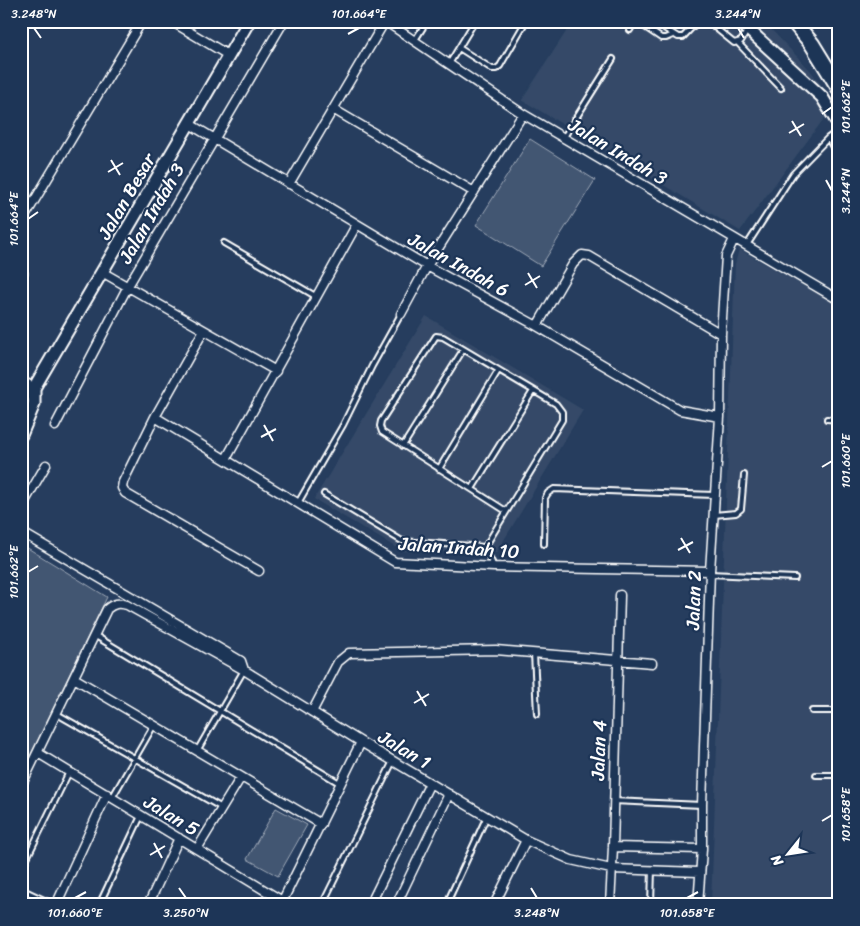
<svg xmlns="http://www.w3.org/2000/svg" width="860" height="926" font-family="Sriracha,sans-serif">
<style>
.built{fill:#344a68}
.green{fill:#425672;stroke:#a0aab8}
.lines{fill:none;stroke-linecap:round;stroke-linejoin:round}
.stream{stroke:#a4aebb;stroke-width:2.5}
.lane-casing{stroke:#fff;stroke-width:8}
.street-casing{stroke:#fff;stroke-width:11}
.secondary-casing{stroke:#fff;stroke-width:15}
.highway-casing{stroke:#fff;stroke-width:18}
.lane{stroke:#1d3557;stroke-width:4}
.street{stroke:#1d3557;stroke-width:8}
.secondary{stroke:#1d3557;stroke-width:11}
.highway{stroke:#1d3557;stroke-width:14}
.ticks{fill:none;stroke:#fff;stroke-width:2}
.labels{text-anchor:middle;stroke-width:4.5;stroke-linejoin:round;paint-order:stroke}
.street-label{font-size:19px;fill:#fff;stroke:#1d3557}
.neatline{fill:none;stroke:#fff;stroke-width:2}
.ticks-label{font-size:12px;text-anchor:middle;fill:#fff}
</style>
<rect width="100%" height="100%" fill="#263d5e"/>
<filter id="ink" filterUnits="userSpaceOnUse"><feTurbulence type="fractalNoise" baseFrequency=".02" numOctaves="2"/><feDisplacementMap in="SourceGraphic" scale="10" xChannelSelector="R" yChannelSelector="G"/><feConvolveMatrix kernelMatrix="1 2 1 2 8 2 1 2 1" color-interpolation-filters="sRGB"/></filter>
<g filter="url(#ink)">
<path class="built" d="M573,21H763L810,70L835,104L740,231L522,100Z
M739,249L839,306V905H711L735,264Z
M426,316L583,410L496,553L402,551L314,499Z"/>
<path class="green" d="M530,139L595,180L541,266L476,225Z
M21,544L107,597L21,775Z
M276,808L307,825L278,876L247,859Z"/>
<g class="lines">
<path class="stream" d="M826,21L828,25"/>
<g class="lane-casing">
<path id="lane" d="M636,21L661,38H666L673,35
M653,21L678,37H683L698,21
M707,21L734,43L741,41L747,31
M630,30L635,21
M415,40L427,21
M738,43L781,88
M459,48L492,69H496L500,66L526,21
M449,64L475,21
M839,130L828,138L839,158
M564,137L613,59
M224,243L317,297
M747,245L793,174L828,138
M827,419L839,420
M403,446L463,350
M439,469L498,371
M472,489L533,391
M324,494L402,541L485,547
M298,503L343,425L372,366L401,314
M714,515L736,513L741,509L744,475
M544,544L545,498L548,493L554,489L714,495
M494,567L485,547L562,420V412L556,404L443,337L436,336L381,421L380,426L382,432L506,511
M710,574L795,578
M94,635L341,784
M534,653L537,714
M812,711H839
M57,714L222,808
M197,751L244,670
M816,775H839
M112,798L154,725
M613,801L702,805
M21,870L69,772
M21,889L55,905
M99,905L141,816
M322,905L393,761
M446,905L487,816
M651,905L652,869
M828,905L833,902L839,901"/>
</g>
<g class="street-casing">
<path id="street" d="M171,21L228,55
M385,21L523,114L839,300
M333,109L474,192
M188,123L427,266L537,326L680,410L720,417
M289,184L385,21
M21,223L142,21
M21,272L23,273
M102,272L276,371
M401,314L427,266L523,114
M537,326L573,264L582,255L589,256L721,334
M204,330L155,417L123,482L122,488L125,493L259,571
M21,380L34,388
M155,417L395,562L494,567L710,571
M55,426L128,286L284,21
M226,459L357,224
M21,508L46,465
M21,532L241,661L244,670
M74,678L321,824
M312,712L338,662L349,653L496,650L652,663
M38,753L289,905
M21,786L107,609C114,603 118,603 127,605L244,670L361,742L526,840L571,860L611,869L699,872
M613,847L702,849
M197,849L241,777
M281,904L361,742
M56,905L107,794
M148,905L179,838
M370,905L430,783
M396,905L449,794
M494,905L526,840
M610,905L613,847L620,595
M698,905L702,849V805L710,571L720,417L721,334L726,256L734,239"/>
</g>
<g class="secondary-casing">
<path id="secondary" d="M739,21L822,97L839,125
M21,398L34,388L249,21
M21,435L34,404V388"/>
</g>
<g class="highway-casing">
<path id="highway" d="M793,21L812,44L839,88"/>
</g>
<use href="#lane" class="lane"/>
<use href="#street" class="street"/>
<use href="#secondary" class="secondary"/>
<use href="#highway" class="highway"/>
</g>
</g>
<path class="ticks" d="M34,28L41,38M738,28L744,38M348,34L359,28M822,114L832,107M792,121L801,136M789,133L804,124M111,160L120,175M108,172L123,163M826,180L832,191M28,219L38,212M528,273L537,288M525,285L540,276M264,425L273,441M261,437L276,429M822,467L832,461M681,538L690,553M678,550L693,542M28,572L38,566M417,691L426,706M414,703L429,694M822,821L832,815M154,843L162,858M150,855L165,846M179,888L186,898M531,888L537,898M75,898L86,892M687,898L698,892"/>
<g class="labels">
<g class="street-label">
<text transform="translate(618 151) rotate(31)" y="7">Jalan Indah 3</text>
<text transform="translate(126 196) rotate(-60)" y="7">Jalan Besar</text>
<text transform="translate(151 213) rotate(-60)" y="7">Jalan Indah 3</text>
<text transform="translate(459 264) rotate(29)" y="7">Jalan Indah 6</text>
<text transform="translate(459 547) rotate(4)" y="7">Jalan Indah 10</text>
<text transform="translate(693 600) rotate(-88)" y="7">Jalan 2</text>
<text transform="translate(405 749) rotate(31)" y="7">Jalan 1</text>
<text transform="translate(598 750) rotate(-88)" y="7">Jalan 4</text>
<text transform="translate(172 815) rotate(31)" y="7">Jalan 5</text>
</g>
</g>
<rect width="860" height="926" fill="none" stroke="#1d3557" stroke-width="55"/>
<g transform="translate(788 854) rotate(240)" stroke="#1d3557" stroke-width="4" paint-order="stroke">
<path d="M0-4L9 19L0 12L-9 19Z" fill="#ffffff"/>
<text y="-8" font-size="14" font-weight="bold" text-anchor="middle" fill="#ffffff">N</text>
</g>
<rect x="28" y="28" width="804" height="870" class="neatline"/>
<g class="ticks-label">
<text x="34" y="18">3.248°N</text>
<text x="359" y="18">101.664°E</text>
<text x="738" y="18">3.244°N</text>
<text transform="translate(846 107) rotate(-90)" y="4">101.662°E</text>
<text transform="translate(846 191) rotate(-90)" y="4">3.244°N</text>
<text transform="translate(14 219) rotate(-90)" y="4">101.664°E</text>
<text transform="translate(846 461) rotate(-90)" y="4">101.660°E</text>
<text transform="translate(14 572) rotate(-90)" y="4">101.662°E</text>
<text transform="translate(846 815) rotate(-90)" y="4">101.658°E</text>
<text x="75" y="917">101.660°E</text>
<text x="186" y="917">3.250°N</text>
<text x="537" y="917">3.248°N</text>
<text x="687" y="917">101.658°E</text>
</g>
</svg>
